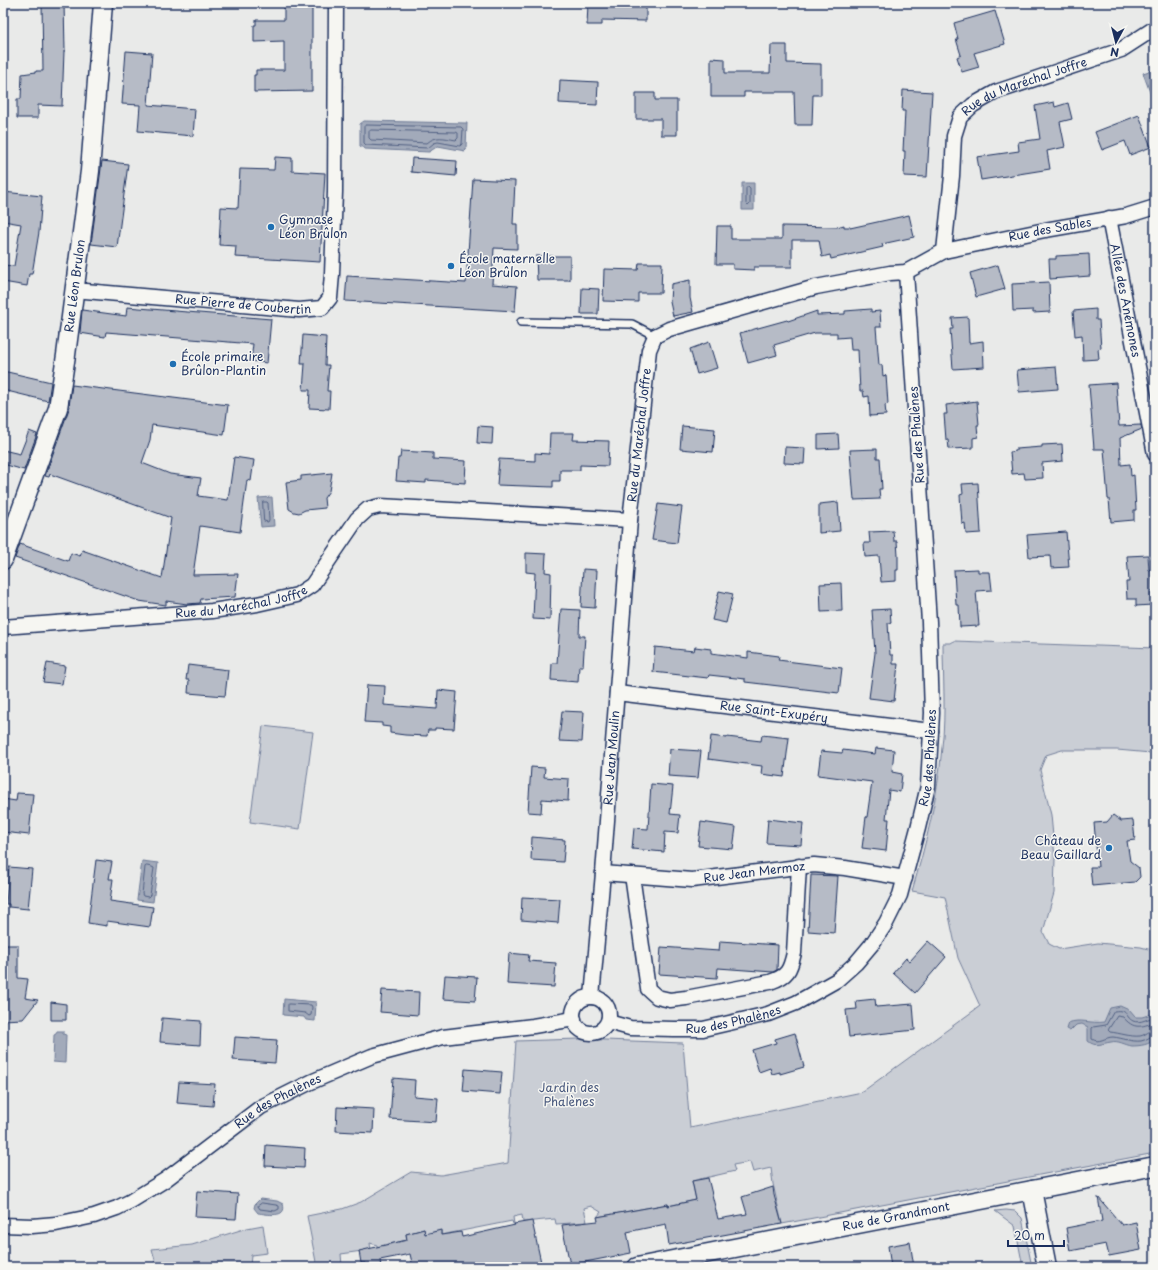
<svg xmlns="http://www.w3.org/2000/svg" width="1158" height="1270" font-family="'Playpen Sans',sans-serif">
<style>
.green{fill:#caced5;stroke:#727e9a}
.water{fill:#a2aaba;stroke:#6c7995}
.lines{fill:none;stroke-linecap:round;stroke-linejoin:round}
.shore{stroke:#516083;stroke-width:1}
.building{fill:#b6bbc6;stroke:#1b2f5e}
.service-casing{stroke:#1b2f5e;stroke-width:10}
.minor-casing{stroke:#1b2f5e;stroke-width:17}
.tertiary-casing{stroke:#1b2f5e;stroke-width:21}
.service{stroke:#f6f6f2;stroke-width:7}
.minor{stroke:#f6f6f2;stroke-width:14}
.tertiary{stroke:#f6f6f2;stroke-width:18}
.poi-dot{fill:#1f6fb2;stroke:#f6f6f2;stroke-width:1.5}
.labels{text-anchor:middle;stroke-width:3;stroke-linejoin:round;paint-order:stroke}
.street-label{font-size:12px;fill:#1b2f5e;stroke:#f6f6f2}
.poi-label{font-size:12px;fill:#1b2f5e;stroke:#f6f6f2;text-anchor:start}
.park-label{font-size:12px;fill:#47577c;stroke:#f6f6f2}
</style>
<rect width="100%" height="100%" fill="#e9eae9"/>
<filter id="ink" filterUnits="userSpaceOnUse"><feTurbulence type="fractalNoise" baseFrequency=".025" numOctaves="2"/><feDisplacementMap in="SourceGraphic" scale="8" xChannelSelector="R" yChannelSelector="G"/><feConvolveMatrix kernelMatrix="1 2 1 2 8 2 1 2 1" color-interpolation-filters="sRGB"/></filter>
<g filter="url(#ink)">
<path class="green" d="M954,641L1155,648V755L1151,753L1117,750H1062L1046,755L1040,770L1051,815L1055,858L1054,893L1043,932L1049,944L1059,949L1098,943L1141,947L1155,951V1153L782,1224L773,1184L771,1168L753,1172L750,1162L733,1165L735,1171L692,1181L696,1200L668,1206V1204L597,1217L601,1212L591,1206L584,1208L587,1222L556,1224L555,1219L523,1222L522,1215L513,1217L514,1224H513L512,1221L441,1235V1231L425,1234L424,1229L406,1234L407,1240L377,1247V1245L370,1243L371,1251H362L341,1254L342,1266L317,1267L307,1216L342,1209L361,1202L411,1172L441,1175L508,1163L516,1041L579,1039L683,1043L690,1128L862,1092L980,1006L958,958L945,897L912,891C926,844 938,796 942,747C946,712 943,678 943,643H951Z
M263,726L313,732L300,829L250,822Z
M1006,1210L1015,1211L1022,1218L1032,1267H1023L1015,1226L995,1211Z
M263,1225L267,1253L251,1255L250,1267H157L152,1249L192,1245L247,1228Z"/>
<path class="water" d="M1152,70L1155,76V93L1151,95L1143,73Z
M364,121L465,123H467L466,148L465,151L438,146L429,152L365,149L360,146V124Z
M742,183H754V210H742Z
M272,497L274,526L261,527L258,498Z
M142,861L158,863L153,902L137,900Z
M284,999L316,1002L315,1021L306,1020L304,1017L283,1015Z
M1120,1006L1129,1010L1135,1017H1142L1155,1013C1155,1019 1157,1033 1155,1038C1151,1045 1139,1046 1132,1046C1125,1045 1118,1040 1111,1042C1102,1043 1096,1048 1088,1041V1027L1082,1024L1076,1025L1070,1031L1066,1029L1068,1023C1080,1018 1091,1024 1104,1022L1110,1008Z
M57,1031H63V1034L66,1035L65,1063L53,1062L54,1035L56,1034Z
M260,1199L277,1201L283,1204C288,1219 266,1214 258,1213L254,1208L255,1204Z"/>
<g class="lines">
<path class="shore" d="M366,125L461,127L463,129L462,144L460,146L438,142L434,143L428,148L366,145L364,143V127Z
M371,130L456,132L458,133V138L456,140C444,138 436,135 427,143L371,140L369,138V132Z
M748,187L750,189V204L748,206L746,204V189Z
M263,502H267L268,503L269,520L268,522L264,521Z
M147,866L152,867L154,868L150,895L148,897L143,896L142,894L145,867Z
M289,1004L311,1005L312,1007L311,1015L309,1016L305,1013L288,1011V1005Z
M1155,1017C1148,1018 1140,1024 1133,1021C1124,1016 1129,1009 1114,1011L1106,1025L1093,1027L1092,1028V1039C1099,1044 1105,1037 1113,1037C1123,1038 1131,1042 1141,1041C1147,1040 1150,1036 1155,1035
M1155,1022C1141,1027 1134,1030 1123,1017L1117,1016L1108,1030L1110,1032C1120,1033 1130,1037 1140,1036C1146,1035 1149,1030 1155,1030
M262,1203L276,1205L279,1206V1209L275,1211L260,1209L258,1206Z"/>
</g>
<path class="building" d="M42,3H64L65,51H64L62,106L38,105V118H17V99H21L22,74L36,72V71H43Z
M611,3H646V21L602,20V25H587L588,4H611Z
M284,5H312V91L254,92V75H256V70H284V41L254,42V25H256V20H284Z
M995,11L1005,44L974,53L979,67L962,72L957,57L961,55L956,39H958L954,23Z
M771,45H787V63L821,64V95H813L812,125H795L794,92H744V97H711V58L725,59V73H770Z
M126,51L152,53L148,105L195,109L193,136L138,131L140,105L122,104Z
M560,80L598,82L597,105L559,103Z
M903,90L932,92L927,177L904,176L905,151H903L905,111H902Z
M636,93H655V100H677V135H661V119H636Z
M1054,102L1055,107L1068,103L1072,119L1060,122L1065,147L1047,151L1050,169L981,180L977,157L1019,151L1018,142L1040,139L1035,106Z
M1139,115L1151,147L1130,155L1125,141L1102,150L1095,132Z
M275,157L292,158V171L325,173L320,262L235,257L236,246L219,245L221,207L238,208L240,169L274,170Z
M412,158L457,161L456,176L411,172Z
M102,161L128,164L117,247L91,244Z
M473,179L515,181L513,224H517V249L494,248L492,284L517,286L515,311L345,301L347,276L466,283Z
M3,192L42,196L39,232L32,274H29L27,286L3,282V265L14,266L21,224L3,221Z
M909,215L914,237L882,244L883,247L831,259L830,255L822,257L819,240H792V267H754V270L733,269V264H716L717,226H731V239H782V226L837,227L844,225V227H850V228Z
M1089,254L1090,276L1050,279L1049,259H1056V256Z
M536,256H570V280H537Z
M639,263H662L661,293H638V302L603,301L604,269L638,270Z
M998,265L1005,289L976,297L970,273Z
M690,280V298L693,312L673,316L670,302L671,284Z
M1049,282L1050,312L1033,313V310L1013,311L1012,284Z
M582,288L599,289L598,314H581Z
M127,307L271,319L267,363L251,361L253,344L106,332L105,337L80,333L82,310L126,316Z
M871,309V312L880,311L881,327H876L879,365H882L883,376L886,375L888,404L885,405L886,415L870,416L869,396L864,397L863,391H860L858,350H851L850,337L837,338V333H815L774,345L777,355L748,363L740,333L787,320L788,321L817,311V315L845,314V311Z
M1096,309V320H1099L1101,348L1098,349L1099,359L1083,360L1082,335L1075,336L1073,311Z
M968,317L969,343L983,341L984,367L953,369L950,329H953L952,318Z
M303,335L326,337L325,365H329L327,391H330L329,409L309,408L310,390H303L305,364H301Z
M709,342L717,368L697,374L690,349Z
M1056,367L1058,389L1019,392L1017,370Z
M3,371L51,382L48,401L3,390Z
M1116,383L1119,426L1141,425L1142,429L1120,438L1121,465L1130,464L1131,476L1134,475L1136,510H1134V520L1111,522L1109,499H1108L1104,449H1094L1089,385Z
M72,385L228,405L224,435L152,425L150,440L142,463L170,474L201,478L198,496L228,500L234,457L254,460L251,481L247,480L240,532L200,526L193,575L238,574L235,597L201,599L200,603L187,604L166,601V605L139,601L15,558L20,544L68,561L71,553L80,556L82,550L162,578L171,518L50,474L49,477L45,476L70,406H69Z
M977,401L979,425H977L978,437L973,438V448L949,449L948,440H946L944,414H947L946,405Z
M478,426L493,427L492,444L477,443Z
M682,426L715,429L713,452L680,449Z
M29,431L37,434L24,470L3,464V450L20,454Z
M550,433H574L573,440L609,441L608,466L580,465V470H560V481H553V487L497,485L499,459L535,461V453L549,454Z
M838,434L839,448L818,449V435Z
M1062,444L1063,461L1042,463L1043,478L1025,479L1024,473L1012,474L1010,452L1016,451V449L1042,447V445Z
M785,447L805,448L804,464L784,463Z
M877,449V458H880L881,473L882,489H879L880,499L854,500L850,450Z
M401,451L433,453V459L466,461L465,483L426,480V483L396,481L398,458H400Z
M332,473L329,491L324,498L325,508L305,510L299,513L294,512L289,509L286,482L301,480V476Z
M978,483L981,533L966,534L965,523L962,524L960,495L963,494L962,484Z
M838,502L840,531L819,533V504Z
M658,504L682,507L677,543L652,540Z
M893,531L894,541H897L898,556V570H896V581L881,582L879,556L865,557L864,543H870L869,532Z
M1066,532L1069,567L1051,568L1050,556L1029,557L1027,535Z
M526,553L546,554L545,572L551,573L550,620L533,619L535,573L526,572Z
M1148,555L1149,570L1152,569L1153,590L1151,591L1152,605L1136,606V599H1127L1126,582H1129L1127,556Z
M583,569L597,570L595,608L581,607Z
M978,569V572H990L992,590L976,591L979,626L960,627L959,605H956L954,570Z
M841,583L842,611L821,612L820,584Z
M719,591L733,594L726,623L712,620Z
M561,609L580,610L579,636H585L583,666H579L578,682L551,680L552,663H557Z
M890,609L891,623H888L890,655H893V664H898L894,701L869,698L875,653L872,610Z
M655,647L694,651L695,647L711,649V653L748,658V652L779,656L778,660L842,668L839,693L745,682V679L709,675L708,678L653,672Z
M47,663L65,666L62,684L43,682Z
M188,665L228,670L225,696L188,693L189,680H186Z
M367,685L385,686L384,705L437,709L438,690L457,692L454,729L435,728V730H428L427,736L405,735L390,733V727L382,726V723L364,722Z
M562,711L584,712L582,742L559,741Z
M762,735L789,738L784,777L761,774L762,766L708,759L711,736L727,738V737L761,741Z
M876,748L894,750L892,772L902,774L900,792L889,790L886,819H889L886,851L862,848L866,817H867L872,782L818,775L821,751L842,753L843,750L875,754Z
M670,749L701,751L698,778L668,776Z
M531,767L545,768L544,777L569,779L568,801L542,799L541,813L528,812Z
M651,784L673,786L670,814L680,815L678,833L665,832L664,852L632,849L634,828L648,829Z
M17,793L33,794L29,835L3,832V799L16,801Z
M1113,815L1121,821L1133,820L1135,840L1127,841L1130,861L1139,868L1140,877L1135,882L1092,886L1090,867H1098L1094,823L1107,822Z
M768,819L803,823L801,845L766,843Z
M701,822L736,827L733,849L698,846Z
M532,837L565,840L563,862L531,860Z
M96,860L112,862L109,879H113L110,901L153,907L150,927L107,921V926L88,923Z
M9,867L32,869L28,909L9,907V904H6Z
M811,875L838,876L834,933L808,931Z
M522,897L560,899L558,923L521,920Z
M720,941L778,945L777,970L773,972L718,968L717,978L659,974L661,947L719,951Z
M928,941L946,957L915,993L893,973L906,958L910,961Z
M3,945H18V978L28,979L25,998L38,1000L23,1019L3,1020Z
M509,953L529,955L528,961L556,963L554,987L507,984Z
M445,975L477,977L475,1001L443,999Z
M382,990L419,992L418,1015L380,1012Z
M875,999L876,1007L913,1004L915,1030L849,1037L846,1010L857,1009L856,1001Z
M51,1002L66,1004V1020H51Z
M162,1018L201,1021L200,1045L160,1042Z
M795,1033L804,1067L780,1074V1072L772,1074L770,1068L759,1072L752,1050L776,1043L775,1039Z
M235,1037L277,1040L275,1063L233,1060Z
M465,1069L502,1072L500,1094L463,1091Z
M393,1078L415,1080L414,1096L438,1098L436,1122L390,1119Z
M179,1082L215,1084L213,1106L177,1103Z
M337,1107L374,1109L373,1133L336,1131Z
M266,1145L305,1148L304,1168L265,1166Z
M708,1178L718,1219L747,1214L742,1197L773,1187L774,1195L782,1224L669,1245L666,1224L627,1232L631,1253L570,1265L562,1225L598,1221L597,1217L668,1204V1206L696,1200L692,1181Z
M197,1191L238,1194L236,1219L195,1217Z
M1098,1197L1122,1225L1136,1222L1141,1250L1109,1256L1106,1244L1070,1251L1066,1228L1102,1221Z
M532,1221L542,1267H413L410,1254L380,1260L381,1267H366L365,1263H361L359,1251L407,1240L406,1234L424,1229L425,1234L441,1230V1235L461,1232L462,1237L515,1225L514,1224Z
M910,1242L914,1267H891L888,1246Z"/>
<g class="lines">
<g class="service-casing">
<path id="service" d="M521,322L632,324L655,336"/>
</g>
<g class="minor-casing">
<g id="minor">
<path id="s1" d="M1109,218L1155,454"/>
<path id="s2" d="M944,251L1045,230L1126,216L1155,207"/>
<path id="s3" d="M74,290L299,310L322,308L330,298L332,274L335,192L336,3"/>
<path id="s4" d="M3,627L212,611L257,604L297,595L312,585L357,519L368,509L380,506L630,520L649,350L655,336L669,329L816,287L890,273L906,272L944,251L952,176L954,136L960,117L973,105L996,92L1121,50L1155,28"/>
<path id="s5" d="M617,693L931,731"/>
<path id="s6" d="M603,873L692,880L814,865L845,868L905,878"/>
<path d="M632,875L648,989L657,997L670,1000L686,998L770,982C788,976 790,970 794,953L799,866"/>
<path id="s7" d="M592,997L603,873L630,520"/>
<circle cx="591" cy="1015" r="18"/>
<path id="s8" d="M608,1022L630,1028L674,1029H703L768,1014L796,1003L837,980L856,963L872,944L886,923L900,895L918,828L928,786L932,713L929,622L906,272"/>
<path id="s9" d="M3,1225L32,1226L56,1224L94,1216L117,1208L131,1201L165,1180L261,1107L311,1082L372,1056L443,1037L533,1026L574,1019"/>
</g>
</g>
<g class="tertiary-casing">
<g id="tertiary">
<path id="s10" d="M3,560L58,408L66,355L90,171L103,3"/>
<path d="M1032,1190L1047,1267"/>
<path id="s11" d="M637,1267L1155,1166"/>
</g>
</g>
<use href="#service" class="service"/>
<use href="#minor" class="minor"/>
<use href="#tertiary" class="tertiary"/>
</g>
</g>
<g class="poi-dot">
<circle cx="271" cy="227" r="4"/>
<circle cx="451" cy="266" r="4"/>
<circle cx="173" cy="364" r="4"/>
<circle cx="1109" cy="848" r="4"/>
</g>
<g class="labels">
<g class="street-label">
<text dy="4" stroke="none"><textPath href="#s4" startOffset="1369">Rue du Maréchal Joffre</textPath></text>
<text dy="4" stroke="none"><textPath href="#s2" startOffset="108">Rue des Sables</textPath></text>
<text dy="4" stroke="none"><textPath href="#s10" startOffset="285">Rue Léon Brulon</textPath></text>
<text dy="4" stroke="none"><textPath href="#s1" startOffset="84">Allée des Anémones</textPath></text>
<text dy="4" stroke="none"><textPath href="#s3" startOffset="170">Rue Pierre de Coubertin</textPath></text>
<text transform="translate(917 435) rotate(-94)" y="4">Rue des Phalènes</text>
<text dy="4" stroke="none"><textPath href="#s4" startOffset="757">Rue du Maréchal Joffre</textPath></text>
<text dy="4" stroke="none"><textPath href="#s4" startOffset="240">Rue du Maréchal Joffre</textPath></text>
<text dy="4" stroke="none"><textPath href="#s5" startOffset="158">Rue Saint-Exupéry</textPath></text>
<text dy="4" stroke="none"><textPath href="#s7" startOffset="240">Rue Jean Moulin</textPath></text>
<text dy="4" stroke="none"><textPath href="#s8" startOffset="487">Rue des Phalènes</textPath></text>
<text dy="4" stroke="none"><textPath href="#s6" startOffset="152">Rue Jean Mermoz</textPath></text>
<text dy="4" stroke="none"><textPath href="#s8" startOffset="127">Rue des Phalènes</textPath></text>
<text dy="4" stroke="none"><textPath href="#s9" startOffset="310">Rue des Phalènes</textPath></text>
<text dy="4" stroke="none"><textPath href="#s11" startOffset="264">Rue de Grandmont</textPath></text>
</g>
<g class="poi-label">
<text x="279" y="224">Gymnase<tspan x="279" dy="14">Léon Brûlon</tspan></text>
<text x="459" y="263">École maternelle<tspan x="459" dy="14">Léon Brûlon</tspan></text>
<text x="181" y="361">École primaire<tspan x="181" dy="14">Brûlon-Plantin</tspan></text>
<text x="1101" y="845" text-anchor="end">Château de<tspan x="1101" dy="14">Beau Gaillard</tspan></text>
</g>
<g class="park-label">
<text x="569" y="1092">Jardin des<tspan x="569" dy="14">Phalènes</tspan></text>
</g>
</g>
<rect width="1158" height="1270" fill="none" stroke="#f6f6f2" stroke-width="16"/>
<rect x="8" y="8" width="1142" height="1254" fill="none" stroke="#1b2f5e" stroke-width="1.5" filter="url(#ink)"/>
<g transform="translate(1116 42) rotate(187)" stroke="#f6f6f2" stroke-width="3" paint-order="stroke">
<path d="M0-3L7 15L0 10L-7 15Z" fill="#1b2f5e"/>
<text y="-6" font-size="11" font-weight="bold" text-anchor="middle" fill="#1b2f5e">N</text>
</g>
<path d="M1008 1240v6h56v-6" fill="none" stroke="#1b2f5e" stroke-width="2"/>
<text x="1014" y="1240" font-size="12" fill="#1b2f5e" stroke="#f6f6f2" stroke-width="3" paint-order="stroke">20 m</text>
</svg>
